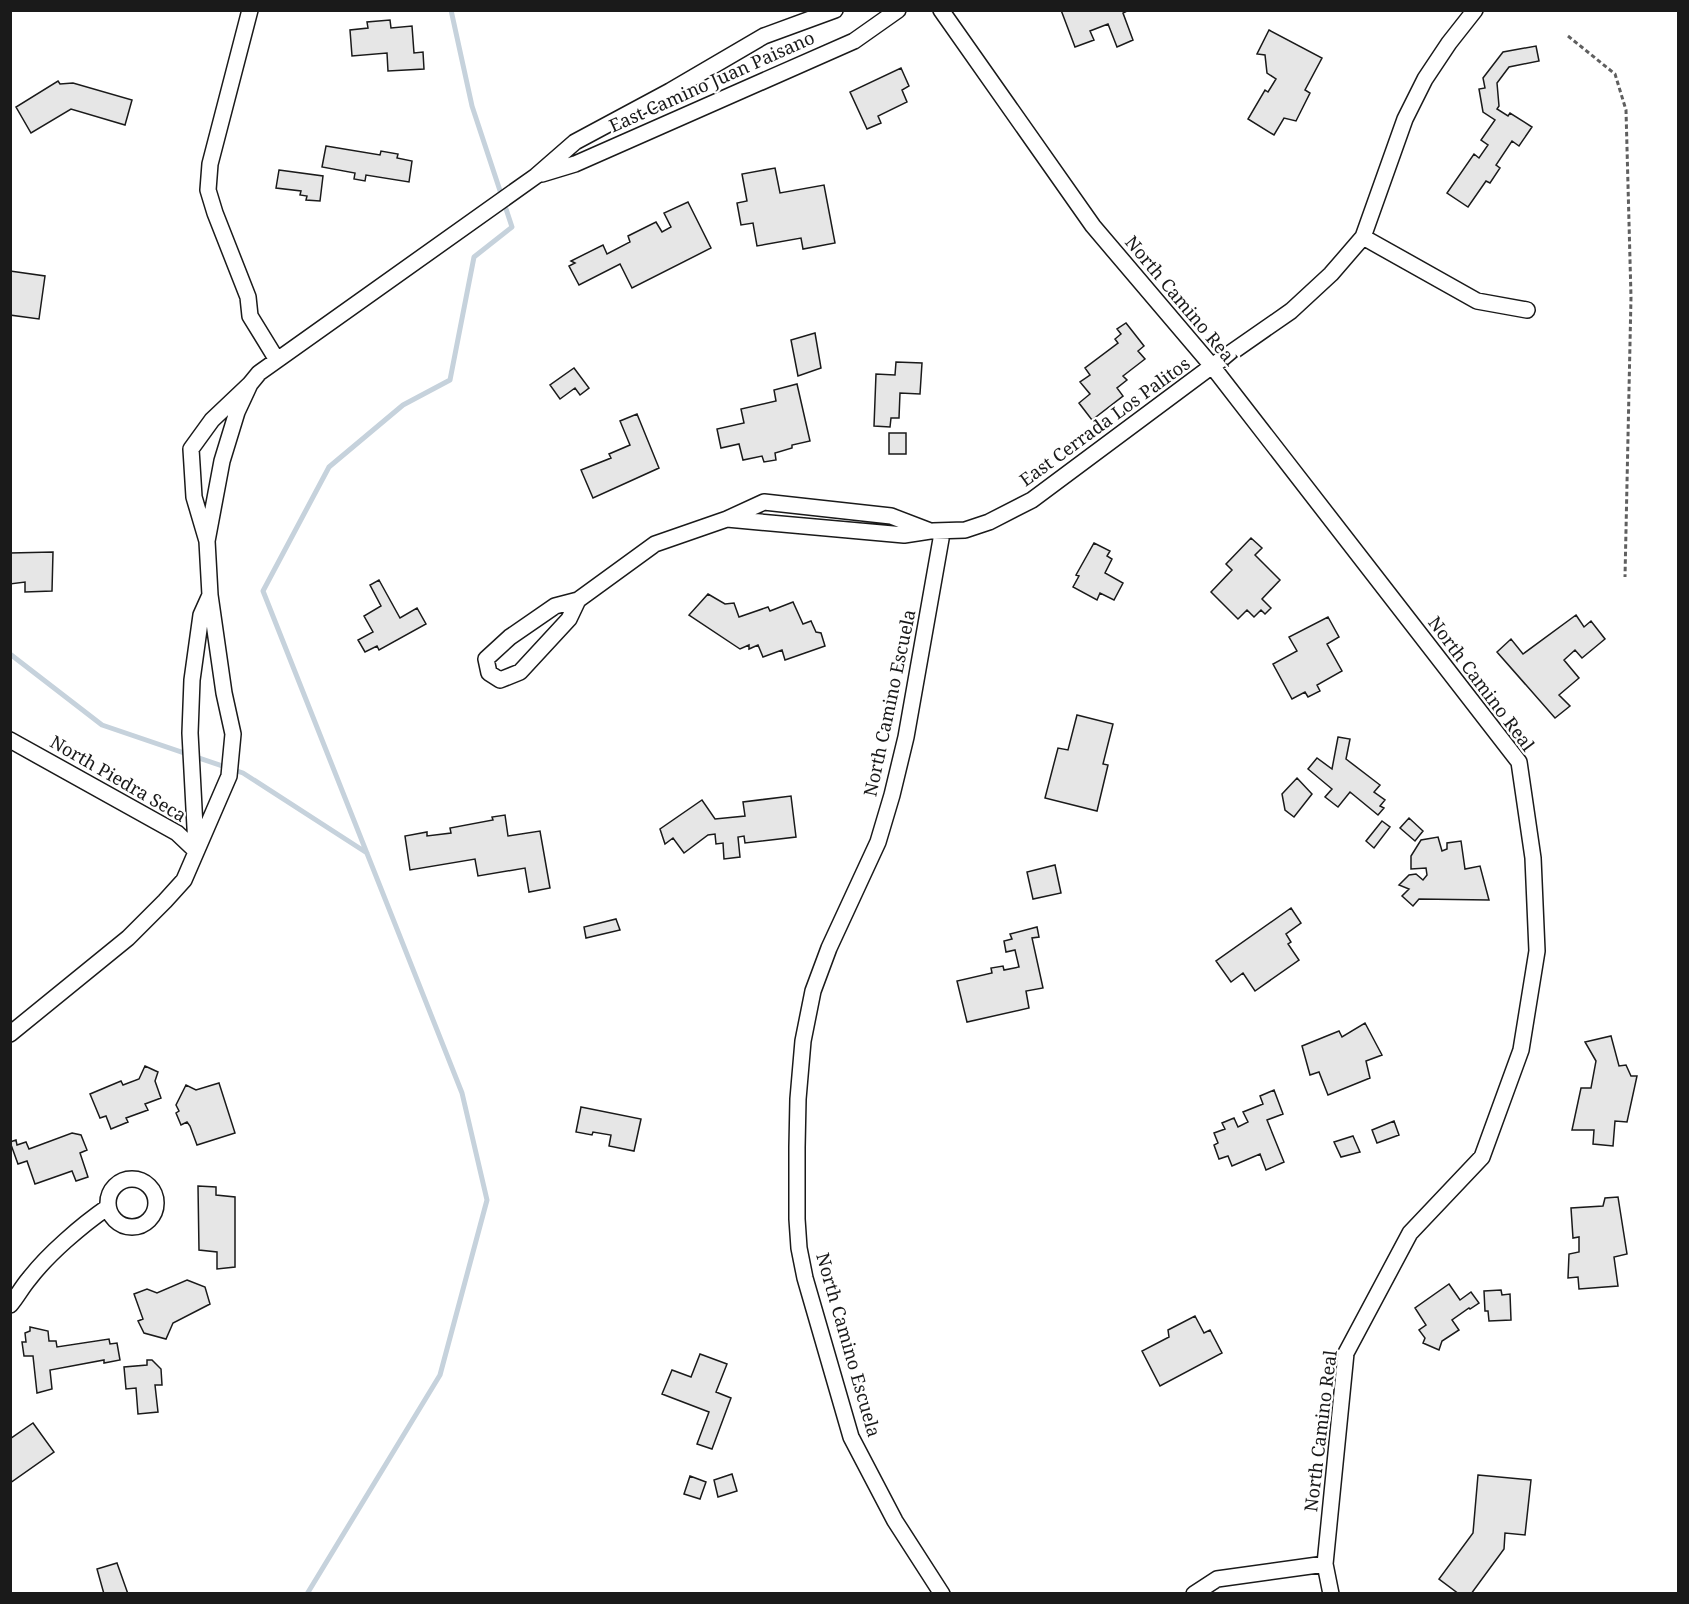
<svg xmlns="http://www.w3.org/2000/svg" width="1689" height="1604" font-family="'Noto Serif',serif">
<style>
.lines{fill:none;stroke-linecap:round;stroke-linejoin:round}
.stream{stroke:#c6d2dc;stroke-width:5}
.building{fill:#e6e6e6;stroke:#1a1a1a;stroke-width:1.5}
.street-casing{stroke:#1a1a1a;stroke-width:18}
.path{stroke:#5f5f5f;stroke-width:3;stroke-dasharray:4.5 3;stroke-linecap:butt}
.street{stroke:#fff;stroke-width:15}
.labels{text-anchor:middle;stroke-width:4.5;stroke-linejoin:round;paint-order:stroke}
.street-label{font-size:18px;fill:#1a1a1a;stroke:#fff}
</style>
<rect width="100%" height="100%" fill="#fff"/>
<g class="lines">
<path class="stream" d="M10,654L102,725L243,773L367,853
M307,1594L440,1375L487,1200L462,1093L263,591L329,467L403,405L450,380L474,257L512,227L472,106L451,10"/>
</g>
<path class="building" d="M1061,10H1129L1123,13L1133,40L1117,47L1108,24L1090,31L1094,40L1075,47Z
M390,20L391,28L412,26L414,53L423,52L424,69L388,71L387,53L352,56L350,30L368,28L367,22Z
M1269,30L1322,58L1305,90L1310,93L1296,121L1284,118L1274,135L1248,119L1265,90L1268,92L1276,79L1267,73L1265,55L1257,54Z
M1536,46L1539,61L1509,67L1497,83L1499,106L1497,109L1508,116L1510,113L1532,127L1519,146L1512,141L1496,165L1500,168L1490,183L1486,181L1468,207L1447,193L1474,154L1479,158L1488,145L1481,140L1495,120L1483,112L1479,89L1485,88L1483,78L1503,52Z
M901,68L909,86L902,90L907,102L878,116L881,123L867,129L850,92Z
M58,81L60,84L73,83L132,100L125,125L71,109L31,133L16,107Z
M326,146L380,155L381,151L398,154L397,158L412,161L409,182L366,175L365,181L354,179L355,173L322,167Z
M775,168L780,193L824,185L835,243L803,249L801,238L757,246L753,223L741,225L737,203L747,201L742,174Z
M279,170L323,176L320,201L306,200L307,196L300,195L301,191L276,188Z
M688,202L711,248L632,288L620,264L579,285L569,266L575,263L571,261L603,245L607,254L630,242L628,236L656,222L662,232L671,227L664,213Z
M10,271L45,276L39,319L10,315Z
M1126,323L1144,346L1138,351L1145,359L1123,376L1127,380L1117,388L1123,396L1092,420L1079,403L1090,394L1080,382L1090,375L1085,368L1118,343L1115,339L1121,334L1117,329Z
M815,333L821,368L798,376L791,340Z
M896,362L922,363L920,394L900,393L899,418H891L890,427L874,426L876,374L895,375Z
M574,368L589,388L580,395L575,388L560,399L550,385Z
M797,384L810,441L792,445V448L775,453L776,460L764,462L762,456L743,460L739,444L721,448L717,429L744,423L741,409L776,401L774,390Z
M637,414L659,468L593,498L581,470L611,458L609,454L630,445L620,421Z
M889,433H906V454H889Z
M1251,538L1262,548L1255,555L1280,580L1262,599L1271,608L1265,614L1261,610L1254,617L1247,610L1238,619L1211,592L1232,570L1226,564Z
M1094,543L1110,551L1107,556L1112,559L1105,573L1123,583L1114,600L1100,593L1097,600L1073,587L1079,576L1076,575Z
M53,552L52,591L25,592V582L10,584V553Z
M379,580L400,618L417,608L426,624L379,650L377,646L365,652L358,640L373,632L364,616L381,606L370,585Z
M708,594L725,604L734,603L739,617L768,607L770,611L793,602L803,624L811,621L816,632L821,633L825,646L785,660L782,650L763,657L758,645L749,649V645L740,649L689,615Z
M1576,615L1584,627L1591,621L1605,639L1582,658L1575,650L1564,660L1579,678L1559,695L1570,706L1555,718L1497,652L1511,639L1523,654Z
M1328,617L1339,637L1327,644L1342,671L1317,685L1320,691L1308,697L1305,692L1292,699L1273,664L1297,651L1289,637Z
M1077,715L1113,724L1103,764L1108,765L1097,811L1045,798L1058,748L1068,750Z
M1338,737L1350,739L1346,759L1380,785L1374,792L1385,800L1380,806L1384,808L1378,815L1350,792L1338,807L1325,797L1332,789L1308,769L1317,758L1332,769Z
M1297,778L1312,794L1294,817L1285,810L1282,794Z
M791,796L796,837L745,843L744,836L738,837L740,857L724,859L723,843L716,844L715,834L708,835L684,853L673,838L665,844L660,829L702,800L715,819L745,816L743,802Z
M505,815L508,836L540,831L550,888L529,892L525,868L478,876L475,859L410,870L405,836L427,832V836L451,833L450,828L493,820L492,817Z
M1409,818L1423,831L1415,841L1400,828Z
M1382,821L1390,827L1374,848L1366,841Z
M1438,837L1442,851L1447,849V843L1461,841L1465,869L1480,866L1489,900L1419,899L1413,906L1402,896L1409,889L1399,885L1409,875L1416,874L1423,880L1427,875L1426,868L1411,869V856L1421,840Z
M1055,865L1061,893L1033,899L1027,872Z
M1291,908L1301,923L1286,934L1291,942L1288,944L1299,960L1255,991L1243,973L1231,982L1216,961Z
M616,919L620,930L586,938L584,927Z
M1037,927L1039,937L1032,938L1043,988L1026,991L1029,1008L967,1022L957,981L992,973L991,968L1003,966L1004,970L1019,967L1015,950L1006,952L1004,941L1012,939L1010,934Z
M1365,1023L1382,1055L1366,1061L1370,1078L1328,1095L1319,1072L1310,1075L1302,1046L1339,1031L1342,1037Z
M1611,1036L1619,1066L1626,1065L1631,1076H1637L1627,1122L1615,1121L1613,1146L1593,1144L1594,1130H1572L1581,1088H1591L1596,1061L1585,1042Z
M145,1066L158,1072L155,1081L161,1098L145,1104L148,1110L126,1118L128,1122L111,1129L106,1116L100,1118L90,1094L121,1081L123,1085L139,1079Z
M219,1083L235,1133L197,1145L190,1126L187,1122L181,1125L176,1113L179,1111L176,1105L186,1085L196,1090Z
M1274,1090L1283,1114L1267,1120L1284,1162L1266,1170L1260,1154L1232,1166L1228,1156L1219,1159L1214,1145L1218,1143L1214,1133L1225,1129L1222,1123L1234,1118L1238,1127L1248,1122L1243,1112L1263,1104L1260,1096Z
M581,1107L641,1119L634,1151L609,1146L611,1135L593,1132L592,1135L576,1132Z
M1394,1121L1399,1135L1377,1143L1372,1130Z
M72,1133L81,1135L87,1150L80,1153L88,1177L76,1181L72,1171L35,1184L27,1161L18,1164L10,1142L16,1140L17,1145L26,1142L29,1149Z
M1353,1136L1360,1152L1341,1157L1334,1142Z
M198,1186L216,1187V1195L235,1197V1267L217,1269V1252L199,1250Z
M1618,1197L1627,1254L1614,1257L1618,1286L1579,1289L1578,1277L1568,1278L1569,1254L1579,1252V1237L1573,1238L1571,1208L1603,1206L1605,1198Z
M187,1280L205,1287L210,1304L173,1323L166,1339L144,1333L138,1321L143,1319L134,1294L147,1289L157,1293Z
M1449,1284L1460,1300L1471,1292L1479,1303L1470,1309L1469,1308L1452,1320L1459,1330L1442,1341L1439,1350L1423,1343L1425,1338L1419,1330L1426,1325L1415,1308Z
M1501,1290L1502,1295L1510,1294L1511,1320L1489,1321L1488,1311H1485L1484,1291Z
M1195,1316L1204,1333L1210,1330L1222,1353L1160,1386L1142,1351L1169,1337L1168,1330Z
M30,1327L48,1331L49,1341H56L57,1347L109,1339L110,1344L117,1343L120,1360L104,1363V1360L50,1370L52,1389L37,1393L33,1356H24L22,1342H26L25,1333L30,1331Z
M700,1354L727,1364L716,1392L731,1398L712,1449L697,1444L709,1412L662,1394L672,1370L691,1377Z
M147,1360H152L161,1369L162,1385H155L158,1412L138,1414L136,1388L126,1389L124,1367L147,1365Z
M33,1423L54,1452L10,1483V1439Z
M732,1474L737,1491L718,1497L714,1480Z
M1478,1475L1531,1480L1525,1535L1505,1533L1504,1549L1471,1594H1459L1439,1579L1473,1533Z
M690,1476L706,1482L700,1499L684,1494Z
M117,1563L128,1594H104L97,1569Z"/>
<g class="lines">
<g class="street-casing">
<path id="street" d="M250,10L210,164L208,190L215,213L248,297L250,316L277,360
M941,10L1093,226L1212,366L1519,762L1533,858L1537,951L1521,1050L1482,1157L1410,1233L1346,1353L1325,1564L1331,1594
M542,174L575,164L854,41L898,10
M1363,237L1477,301L1527,310
M250,384L259,373L536,176L575,142L670,91L764,36L835,10
M933,531L965,530L989,522L1032,500L1212,366L1291,311L1331,274L1363,237L1405,119L1425,79L1449,43L1475,10
M941,531V539L906,737L892,795L878,842L829,948L813,991L803,1041L798,1099L797,1147V1219L799,1248L805,1278L851,1437L895,1521L942,1594
M578,600L569,619L520,672L500,680L489,673L486,659L510,637L555,606L578,600L655,544L727,519L764,502L891,516L930,531L904,535L727,519
M10,740L177,833L196,851
M196,846L190,733L192,680L201,615L210,595
M10,1034L128,938L165,901L184,880L229,776L233,734L224,693L210,595L207,541L222,461L237,412L250,384L212,420L191,449L194,497L207,541
M108 1203a24 24 0 1 1 48 0a24 24 0 1 1-48 0Z
M10,1305C17,1297 22,1287 29,1279C48,1254 82,1225 108,1207
M1194,1594L1217,1579L1325,1564"/>
</g>
<path class="path" d="M1568,36L1615,74L1626,110L1631,297L1625,577"/>
<use href="#street" class="street"/>
</g>
<g class="labels">
<g class="street-label">
<text transform="translate(712 82) rotate(-24)" y="6">East Camino Juan Paisano</text>
<text transform="translate(1181 301) rotate(50)" y="6">North Camino Real</text>
<text transform="translate(1105 422) rotate(-36)" y="6">East Cerrada Los Palitos</text>
<text transform="translate(1481 684) rotate(53)" y="6">North Camino Real</text>
<text transform="translate(890 703) rotate(-78)" y="6">North Camino Escuela</text>
<text transform="translate(118 779) rotate(30)" y="6">North Piedra Seca</text>
<text transform="translate(848 1345) rotate(74)" y="6">North Camino Escuela</text>
<text transform="translate(1321 1431) rotate(-83)" y="6">North Camino Real</text>
</g>
</g>
<rect width="1689" height="1604" fill="none" stroke="#1a1a1a" stroke-width="24"/>
</svg>
